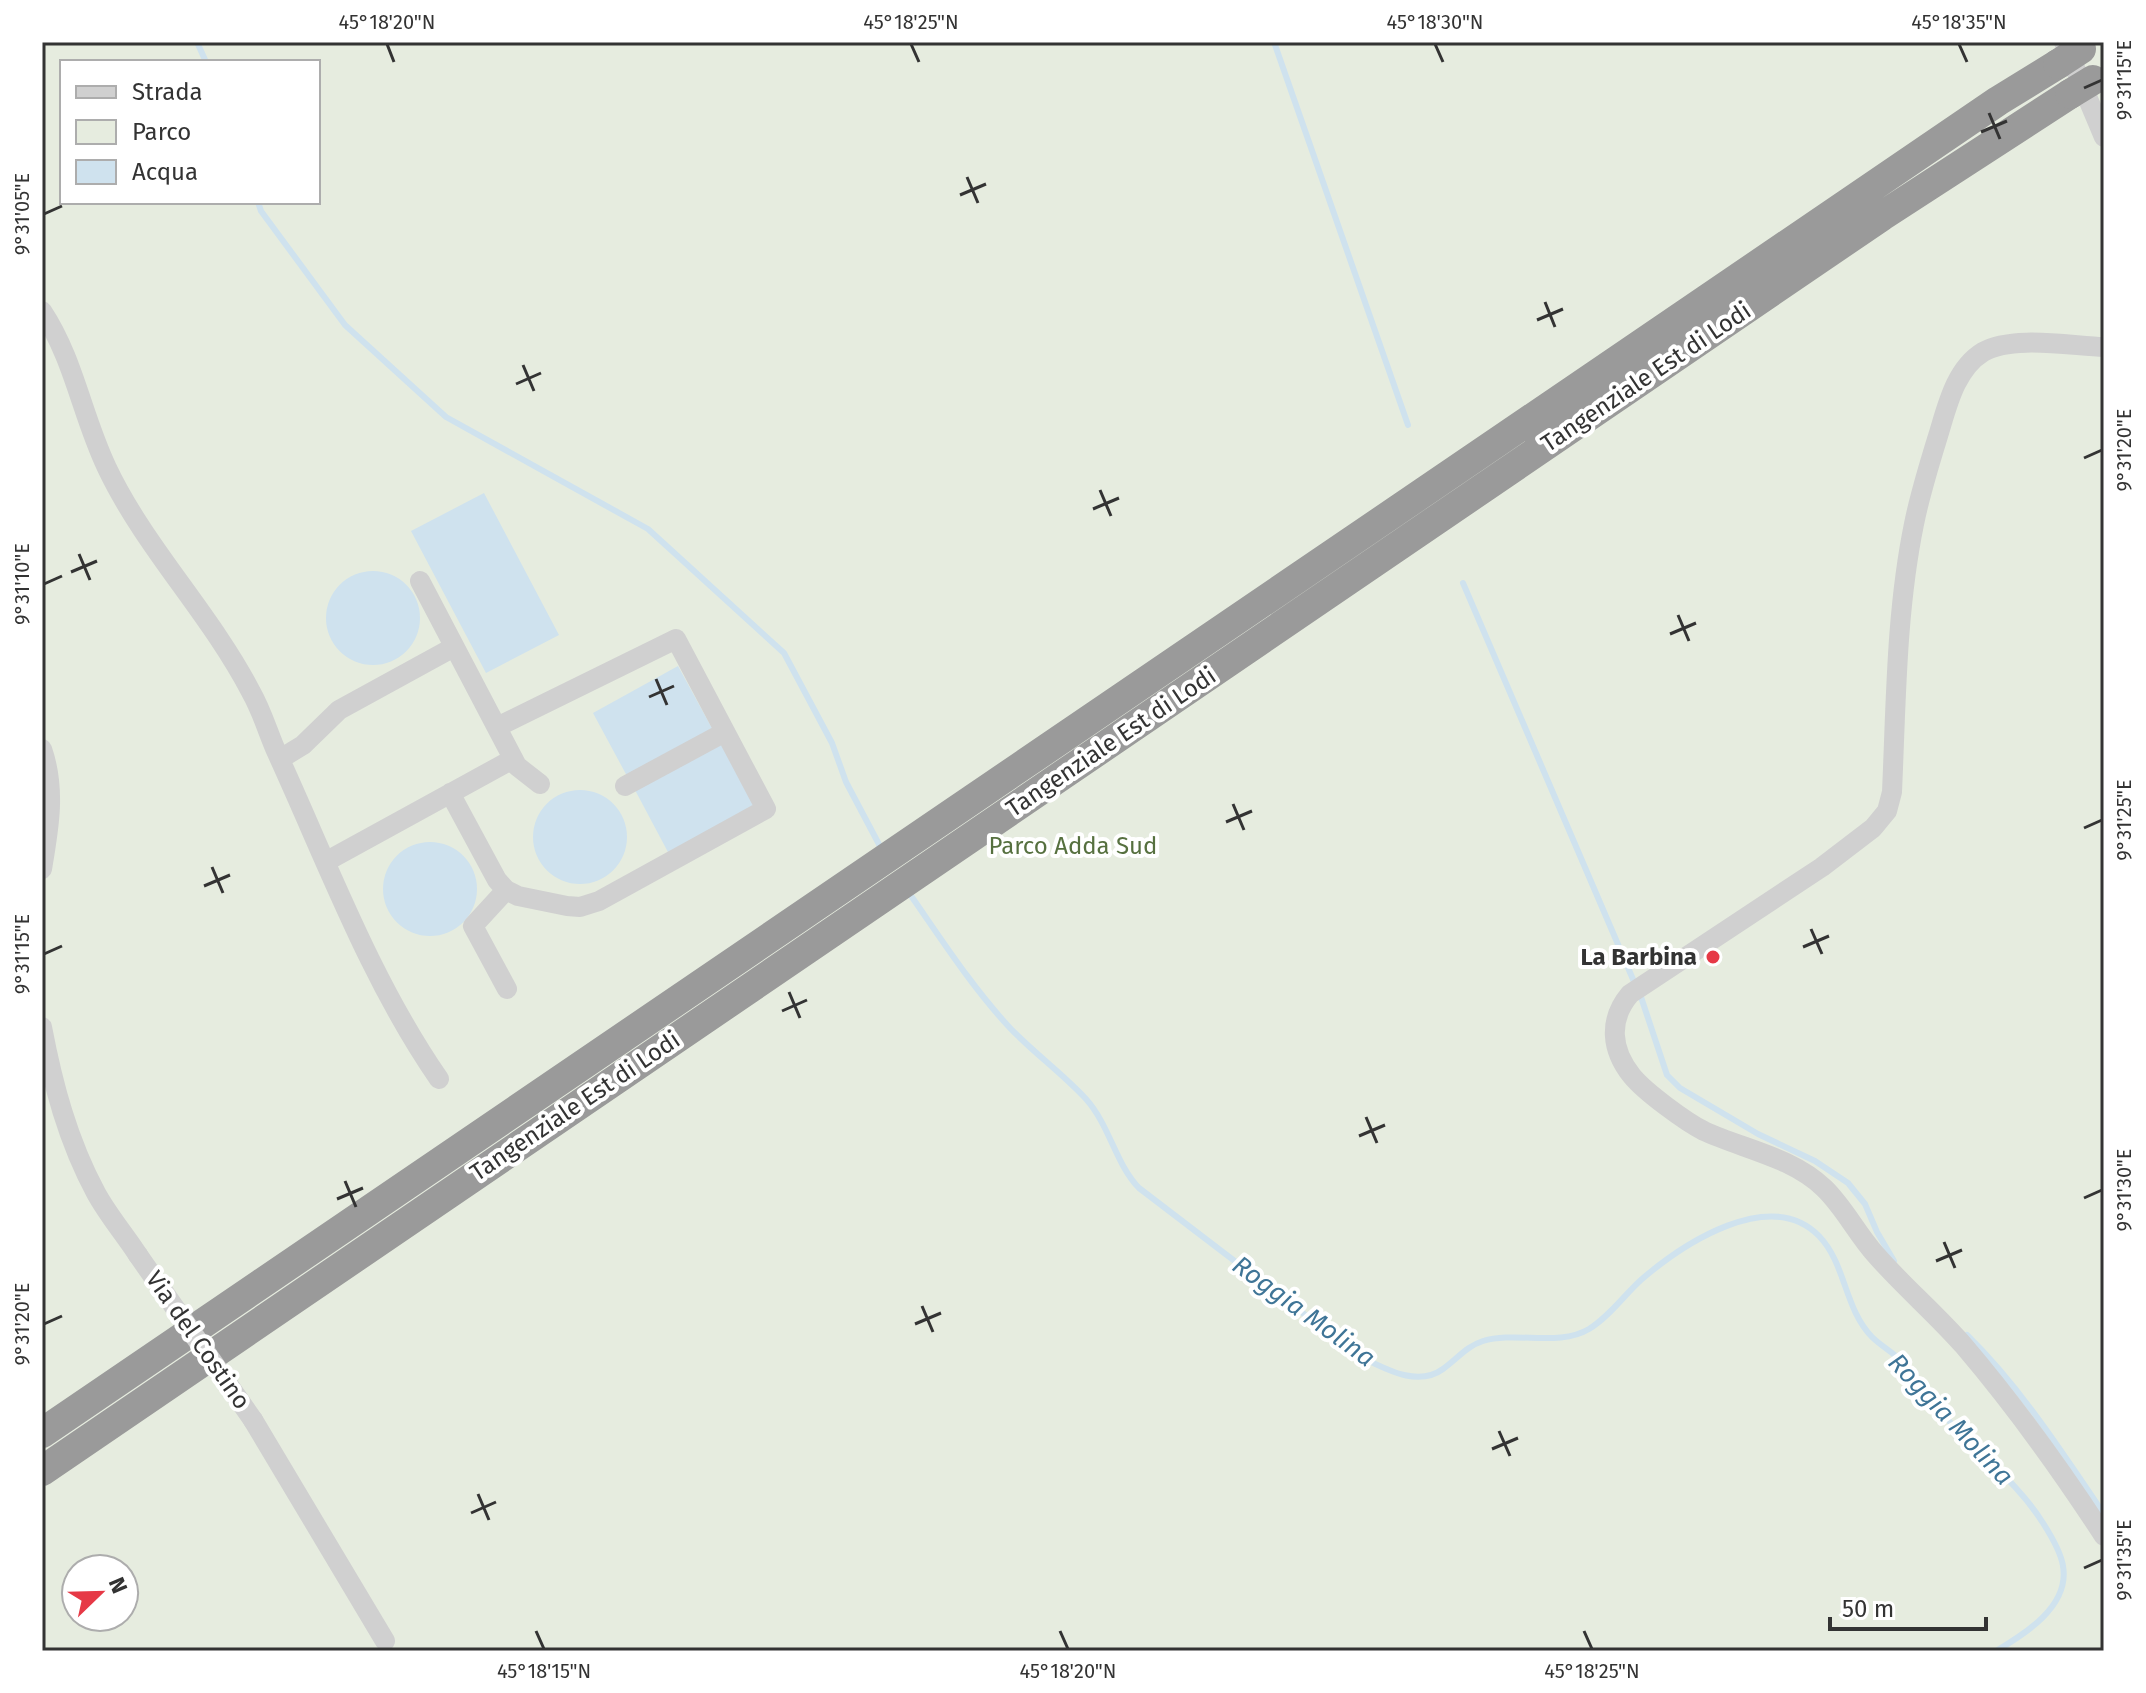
<svg xmlns="http://www.w3.org/2000/svg" width="2146" height="1693" font-family="'Fira Sans',sans-serif">
<style>
.green{fill:#e6ecdf;fill-rule:evenodd}
.water{fill:#cfe2ee}
.lines{fill:none;stroke-linecap:round;stroke-linejoin:round}
.stream{stroke:#cfe2ee;stroke-width:6}
.minor{stroke:#d0d0d0;stroke-width:20}
.highway{stroke:#9a9a9a;stroke-width:30}
.minor-bridge{stroke:#d0d0d0;stroke-width:20}
.highway-bridge{stroke:#9a9a9a;stroke-width:30}
.ticks{fill:none;stroke:#333;stroke-width:3}
.poi-dot{fill:#e63946;stroke:#fff;stroke-width:3}
.labels{text-anchor:middle;stroke-width:8;stroke-linejoin:round;paint-order:stroke}
.street-label{font-size:24px;fill:#333;stroke:#fff}
.park-label{font-size:24px;fill:#56703f;stroke:#fff}
.poi-label{font-size:24px;font-weight:bold;fill:#333;stroke:#fff;text-anchor:end}
.water-label{font-size:26px;font-style:italic;fill:#3f7597;stroke:#fff}
.neatline{fill:none;stroke:#333;stroke-width:3}
.ticks-label{font-size:20px;text-anchor:middle;fill:#333}
</style>
<rect width="100%" height="100%" fill="#fff"/>
<path class="green" d="M42,42H2104V1651H42ZM62,62H318V202H62ZM76,1569H124V1617H76Z"/>
<path class="water" d="M484,493L559,635L486,673L411,531Z
M326 618a47 47 0 1 1 94 0a47 47 0 1 1-94 0Z
M678,666L713,730L627,776L593,713Z
M721,744L755,808L669,854L635,790Z
M533 837a47 47 0 1 1 94 0a47 47 0 1 1-94 0Z
M383 889a47 47 0 1 1 94 0a47 47 0 1 1-94 0Z"/>
<g class="lines">
<path class="stream" d="M197,42L206,62
M1274,42L1408,425
M258,202L261,211L345,325L446,417L648,529L784,653L832,743L846,782L882,850
M1463,583L1635,984
M907,890C940,937 971,986 1010,1028C1034,1053 1063,1074 1086,1099C1110,1126 1115,1163 1139,1188L1359,1356C1384,1368 1417,1388 1443,1369C1457,1359 1467,1346 1483,1341C1516,1331 1559,1347 1589,1329C1609,1317 1625,1294 1642,1279C1683,1244 1770,1186 1819,1236C1846,1264 1844,1308 1872,1337C1882,1347 1895,1353 1904,1364C1919,1383 1932,1403 1949,1421C1980,1455 2018,1483 2043,1523C2050,1534 2061,1553 2063,1566C2070,1606 2025,1634 1996,1651
M1640,994L1667,1075L1680,1088L1758,1134L1815,1161L1848,1183L1865,1204L1877,1232L1894,1261
M1967,1335C2020,1387 2062,1452 2104,1514"/>
<path class="minor" d="M2064,42L2104,137
M42,311C74,359 82,416 107,468C145,548 210,613 251,692C262,711 268,733 277,753C327,862 371,981 439,1079
M2104,347C2071,346 2012,335 1983,352C1955,369 1947,407 1938,436C1929,465 1920,494 1914,524C1896,612 1896,704 1892,792L1887,811L1873,828L1822,867L1630,994C1608,1020 1611,1050 1632,1076C1645,1092 1686,1122 1704,1131C1743,1149 1792,1157 1824,1188C1844,1207 1857,1234 1876,1255C1904,1287 1936,1314 1964,1346C2015,1406 2061,1470 2104,1536
M420,581L517,766L540,784
M42,749C56,789 49,828 42,869
M280,759L303,745L339,710L454,647
M625,786L725,732
M450,793L497,880L506,890L518,896L567,906L580,907L599,901L766,809L676,639L497,727
M327,861L513,759
M506,890L473,926L507,989
M42,1027C53,1085 68,1141 96,1193C108,1215 125,1235 138,1255
M253,1420L385,1641"/>
<path class="highway" d="M42,1433L1998,101L2058,64
M42,1471L1882,216L2070,94"/>
<path class="minor-bridge" d="M138,1255L253,1420"/>
<path class="highway-bridge" d="M2058,64L2081,49
M2070,94L2093,80"/>
</g>
<path class="ticks" d="M387,44L394,62M911,44L919,62M1435,44L1443,62M1959,44L1967,62M2084,88L2102,80M1989,113L2000,139M1981,132L2007,121M967,177L978,203M960,195L986,184M44,214L62,206M1545,302L1555,327M1537,320L1563,309M523,365L534,391M516,384L541,373M2084,458L2102,450M1100,490L1111,516M1093,509L1119,498M79,554L90,580M71,572L97,561M44,584L62,576M1678,615L1689,641M1670,634L1696,623M656,679L667,705M649,697L674,686M1233,804L1244,830M1226,822L1252,811M2084,828L2102,820M212,867L223,893M204,886L230,875M1811,929L1822,954M1803,947L1829,936M44,954L62,946M789,992L800,1018M782,1011L807,1000M1366,1117L1377,1143M1359,1136L1385,1125M345,1181L356,1207M2084,1198L2102,1190M337,1199L363,1188M1944,1242L1955,1268M1936,1261L1962,1250M922,1306L933,1332M44,1324L62,1316M915,1324L941,1313M1499,1431L1510,1456M1492,1449L1518,1438M478,1494L489,1520M471,1513L496,1502M2084,1568L2102,1560M536,1631L544,1649M1060,1631L1068,1649M1584,1631L1592,1649"/>
<circle class="poi-dot" cx="1713" cy="957" r="8"/>
<g class="labels">
<g class="street-label">
<text transform="translate(1646 377) rotate(-34)" y="8">Tangenziale Est di Lodi</text>
<text transform="translate(1111 742) rotate(-34)" y="8">Tangenziale Est di Lodi</text>
<text transform="translate(575 1106) rotate(-34)" y="8">Tangenziale Est di Lodi</text>
<text transform="translate(198 1340) rotate(55)" y="8">Via del Costino</text>
</g>
<g class="park-label">
<text x="1073" y="854">Parco Adda Sud</text>
</g>
<g class="poi-label">
<text x="1697" y="965">La Barbina</text>
</g>
<g class="water-label">
<text transform="translate(1304 1311) rotate(36)" y="9">Roggia Molina</text>
<text transform="translate(1951 1419) rotate(47)" y="9">Roggia Molina</text>
</g>
</g>
<rect width="2146" height="1693" fill="none" stroke="#ffffff" stroke-width="88"/>
<rect x="60" y="60" width="260" height="144" fill="#ffffff" stroke="#adadad" stroke-width="2"/>
<rect x="76" y="86" width="40" height="12" fill="#d0d0d0" stroke="#adadad" stroke-width="2"/>
<text x="132" y="100" font-size="24" fill="#333333">Strada</text>
<rect x="76" y="120" width="40" height="24" fill="#e6ecdf" stroke="#adadad" stroke-width="2"/>
<text x="132" y="140" font-size="24" fill="#333333">Parco</text>
<rect x="76" y="160" width="40" height="24" fill="#cfe2ee" stroke="#adadad" stroke-width="2"/>
<text x="132" y="180" font-size="24" fill="#333333">Acqua</text>
<g transform="translate(100 1593) rotate(67)"><circle r="38" fill="#ffffff" stroke="#adadad" stroke-width="2"/>
<path d="M0-6L14 30L0 20L-14 30Z" fill="#e63946"/>
<text y="-12" font-size="22" font-weight="bold" text-anchor="middle" fill="#333333">N</text>
</g>
<path d="M1830 1617v12h156v-12" fill="none" stroke="#333333" stroke-width="4"/>
<text x="1842" y="1617" font-size="24" fill="#333333" stroke="#ffffff" stroke-width="6" paint-order="stroke">50 m</text>
<rect x="44" y="44" width="2058" height="1605" class="neatline"/>
<g class="ticks-label">
<text x="387" y="29">45°18'20"N</text>
<text x="911" y="29">45°18'25"N</text>
<text x="1435" y="29">45°18'30"N</text>
<text x="1959" y="29">45°18'35"N</text>
<text transform="translate(2124 80) rotate(-90)" y="7">9°31'15"E</text>
<text transform="translate(22 214) rotate(-90)" y="7">9°31'05"E</text>
<text transform="translate(2124 450) rotate(-90)" y="7">9°31'20"E</text>
<text transform="translate(22 584) rotate(-90)" y="7">9°31'10"E</text>
<text transform="translate(2124 820) rotate(-90)" y="7">9°31'25"E</text>
<text transform="translate(22 954) rotate(-90)" y="7">9°31'15"E</text>
<text transform="translate(2124 1190) rotate(-90)" y="7">9°31'30"E</text>
<text transform="translate(22 1324) rotate(-90)" y="7">9°31'20"E</text>
<text transform="translate(2124 1560) rotate(-90)" y="7">9°31'35"E</text>
<text x="544" y="1678">45°18'15"N</text>
<text x="1068" y="1678">45°18'20"N</text>
<text x="1592" y="1678">45°18'25"N</text>
</g>
</svg>
